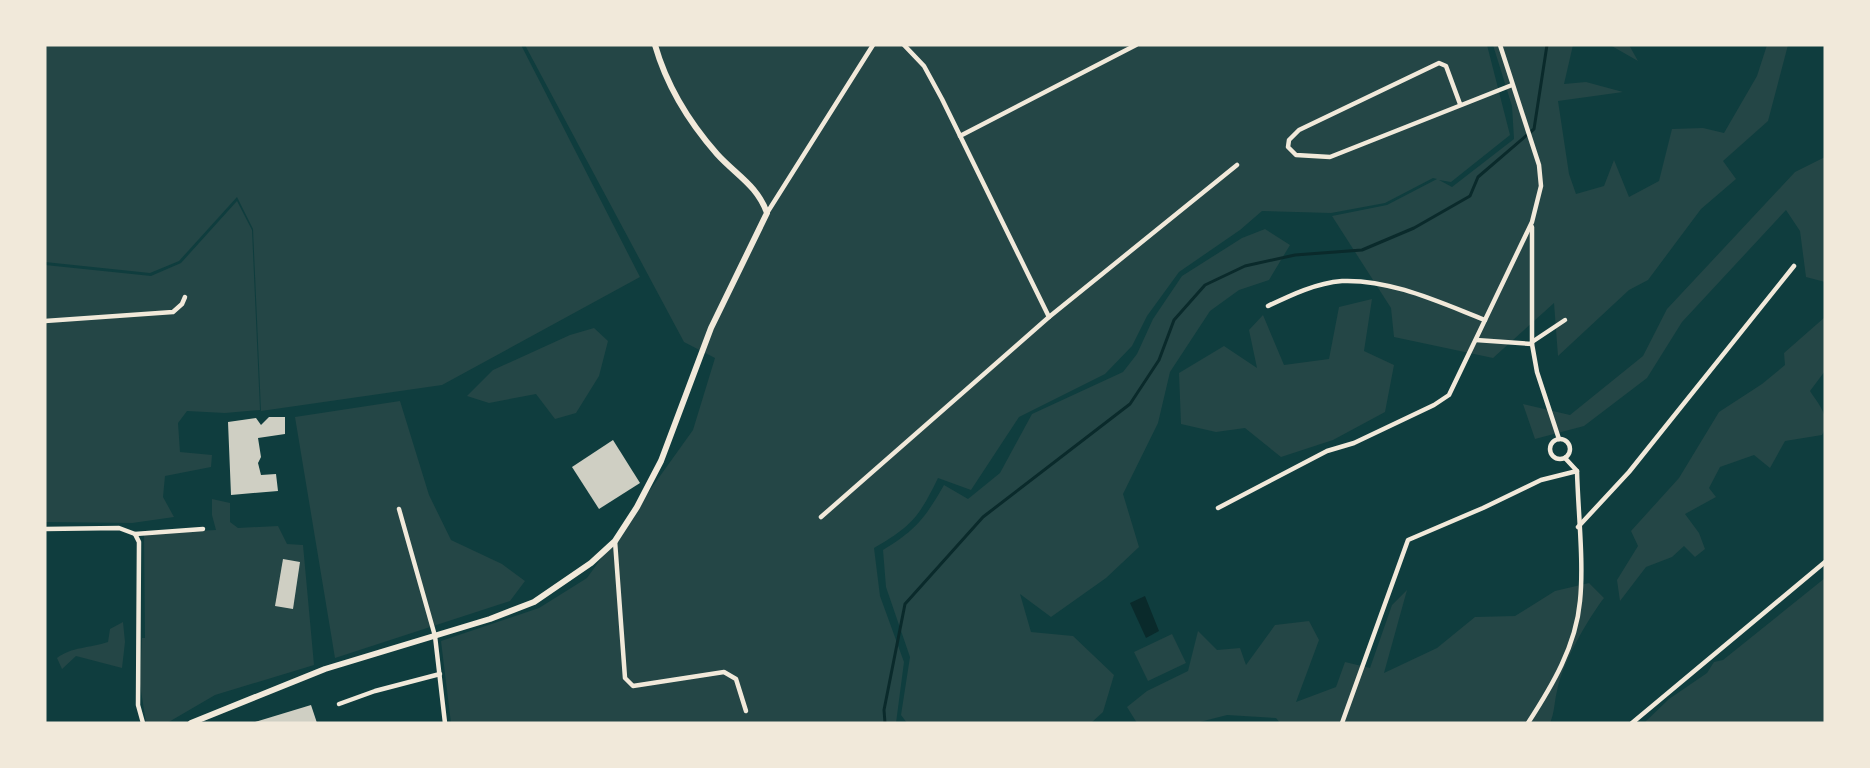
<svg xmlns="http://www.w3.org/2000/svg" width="1870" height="768" font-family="'Source Sans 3',sans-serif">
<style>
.green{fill:#244646}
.water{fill:#0a2a2b}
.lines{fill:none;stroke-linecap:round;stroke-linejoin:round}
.stream{stroke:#0a2a2b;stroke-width:3}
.building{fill:#cfcfc3}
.minor{stroke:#f1e9da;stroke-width:4.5}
.tertiary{stroke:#f1e9da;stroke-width:6}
</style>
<rect width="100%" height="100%" fill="#0f3d3e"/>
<g class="green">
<path d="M45,45H521L640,277L442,385L261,411L253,229L237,197L179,261L150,273L45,262Z"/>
<path d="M525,45H1487L1510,135L1451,182L1439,180L1452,187L1514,139L1512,106L1493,45H1573L1564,84L1586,82L1623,92L1558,101L1569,174L1576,194L1604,186L1614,160L1629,197L1659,181L1672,129L1703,128L1724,133L1757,76L1767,45H1788L1768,121L1723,161L1736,179L1701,209L1648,280L1629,290L1558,356L1554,303L1493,358L1394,337L1391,308L1332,216L1387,205L1437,179L1433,178L1385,203L1331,213L1262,211L1240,230L1179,272L1147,316L1132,346L1105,374L1019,417L971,490L938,478C919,517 912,526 874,548L880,596L904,662L896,723H451L441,641L539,608L587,578L693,430L715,358L684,342Z"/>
<path d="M1610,45H1629L1638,61Z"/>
<path d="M1825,157V282L1806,277L1800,231L1786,210L1682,322L1647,378L1584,426L1535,439L1523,404L1570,415L1643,356L1667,309L1795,172Z"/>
<path d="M237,201L252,230L260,410L225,413L187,411L178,423L180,452L212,455L211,467L165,476L163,497L174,517L132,523L45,522V265L151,276L181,263Z"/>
<path d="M1265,229L1290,245L1269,280L1239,290L1210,311L1170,372L1158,423L1123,494L1139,547L1106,578L1051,617L1020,594L1031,632L1073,636L1114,675L1103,712L1091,723H907L901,715L910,657L886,587L883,550C916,530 925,518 944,485L968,499L1000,473L1032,414L1123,372L1137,354L1153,319L1182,276L1242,238Z"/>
<path d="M1372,299L1364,351L1394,365L1385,412L1333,440L1281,457L1245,428L1216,432L1181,424L1179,373L1224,346L1257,368L1249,330L1263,315L1284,365L1329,359L1339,307Z"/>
<path d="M1825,317V371L1810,391C1819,405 1832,418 1822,435L1785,441L1770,468L1754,455L1720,467L1709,488L1716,497L1685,514L1699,533L1705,549L1695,557L1684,546L1672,557L1646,567L1620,601L1617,580L1638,546L1631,531L1679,478L1719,412L1762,384L1785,365L1784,353Z"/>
<path d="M594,328L608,341L599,376L576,413L555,419L536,394L489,403L467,396L493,370L570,335Z"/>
<path d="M400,401L429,495L451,540L502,564L525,581L510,601L335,658L295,417Z"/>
<path d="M212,499L230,503V522L238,528L278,526L287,544L303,545L314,665L215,695L167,723H146L140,684L142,638H145L144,534L216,530L212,515Z"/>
<path d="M1825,578V723H1644L1669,699L1707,673L1714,662L1723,660Z"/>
<path d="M1589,583L1604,598C1587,620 1562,664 1557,691C1554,703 1555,711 1550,723H1280L1276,718L1227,715L1196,723H1137L1127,707L1147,691L1188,671L1198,631L1217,650L1240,648L1246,665L1275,625L1309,621L1319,640L1296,702L1336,687L1345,662L1370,668L1392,605L1407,590L1384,673L1437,648L1475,617L1515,616L1555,591Z"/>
<path d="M123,622L125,642L122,668L76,656L62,669L57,658C71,647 90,648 108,642L110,629Z"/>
<path d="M1172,634L1186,663L1148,681L1134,652Z"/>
</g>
<path class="water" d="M1145,596L1159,631L1146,638L1130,603Z"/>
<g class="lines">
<path class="stream" d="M885,723L884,710L905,604L983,517L1130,404L1159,360L1174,320L1205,285L1245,266L1295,255L1362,250L1414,228L1470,196L1478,177L1534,129L1547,45"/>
</g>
<g class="building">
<path d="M269,417H285V434L258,438L261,457L258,463L261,475L276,474L278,491L231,495L228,422L256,418L261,425Z"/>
<path d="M613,440L640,483L599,509L572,467Z"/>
<path d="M283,559L300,562L293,609L275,606Z"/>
<path d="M311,705L317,723H255V722Z"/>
</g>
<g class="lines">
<g class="minor">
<path d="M904,45L924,66L942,99L1049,317"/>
<path d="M1460,104L1446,66L1439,63L1299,130L1289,140L1288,147L1296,155L1330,157L1512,85"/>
<path d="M960,136L1136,45"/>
<path d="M767,213L873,45"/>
<path d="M1532,227V344L1537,372L1559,439"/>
<path d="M1268,306C1291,295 1316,283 1342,281C1391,279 1441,303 1485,320"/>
<path d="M45,321L173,312L182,304L185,297"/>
<path d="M1476,340L1532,344"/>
<path d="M1532,342L1565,320"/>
<circle cx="1560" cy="449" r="10"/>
<path d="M1218,508L1327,451L1354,443L1434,405L1449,395L1532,222L1541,186L1539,165L1500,45"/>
<path d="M399,509L435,636L445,723"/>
<path d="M821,517L1049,317L1237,165"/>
<path d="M1578,527L1629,472L1794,266"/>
<path d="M45,529L119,528L135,534L139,542L138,705L143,723"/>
<path d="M135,534L203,529"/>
<path d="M615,541L625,678L633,686L724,672L736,679L746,711"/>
<path d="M339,704L375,691L440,674"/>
<path d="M1342,723L1408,540L1483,508L1541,480L1577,471"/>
<path d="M1528,723C1552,686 1576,646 1580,601C1584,562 1578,511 1577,471L1565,458"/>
<path d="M1632,723L1825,562"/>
</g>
<path class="tertiary" d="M191,723L325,669L490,619L534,602L591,563L615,541L637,507L661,461L711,328L767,213C757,185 736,175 717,154C688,121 667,87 655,45"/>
</g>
<rect width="1870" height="768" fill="none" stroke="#f1e9da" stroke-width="93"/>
</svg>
